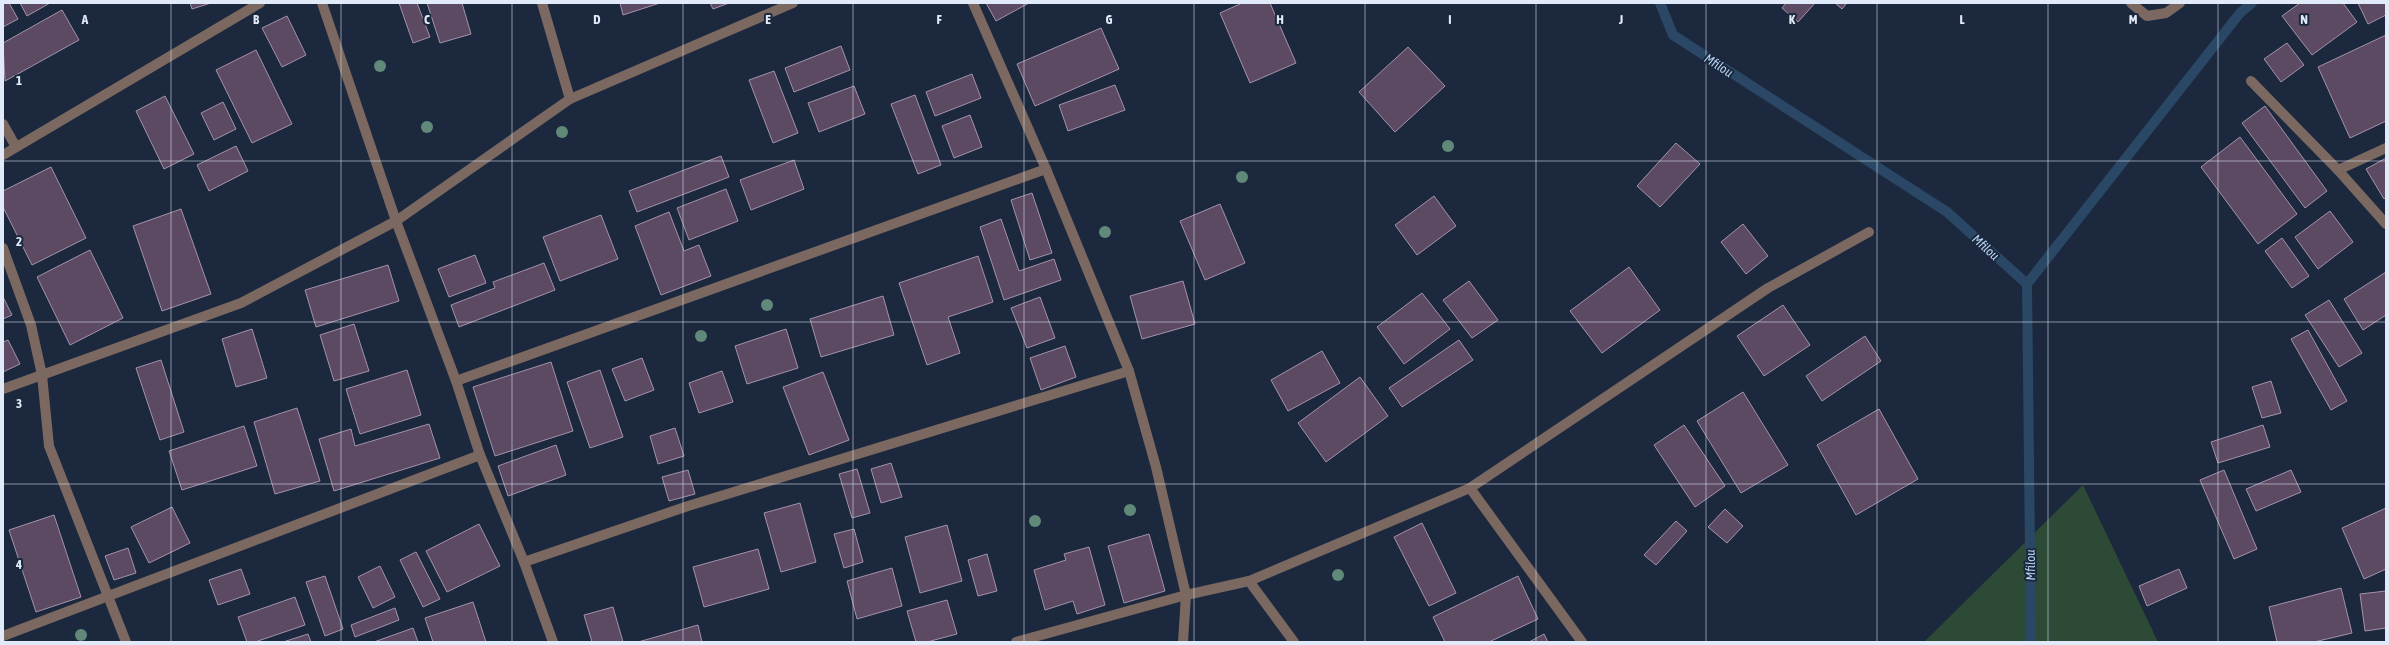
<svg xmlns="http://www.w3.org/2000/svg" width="2389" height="645" font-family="'Asap Condensed',sans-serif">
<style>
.green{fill:#2d4a36}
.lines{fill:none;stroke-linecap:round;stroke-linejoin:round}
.stream{stroke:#2a4865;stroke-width:10}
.building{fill:#5b4a62;stroke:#a492ac}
.street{stroke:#7b6860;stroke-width:10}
.tree{fill:#60897a}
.grid{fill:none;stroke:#e1eaf8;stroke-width:1;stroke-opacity:0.55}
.labels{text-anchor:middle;stroke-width:4;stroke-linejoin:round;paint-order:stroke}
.water-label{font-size:13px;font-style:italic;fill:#b7d6f5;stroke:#1c283d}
.grid-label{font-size:13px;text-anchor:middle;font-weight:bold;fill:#e1eaf8;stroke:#1c283d;stroke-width:4;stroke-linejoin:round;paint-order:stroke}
</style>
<rect width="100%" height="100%" fill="#1c283d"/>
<path class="green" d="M2083,485L2158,642H1924Z"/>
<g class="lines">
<g class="stream">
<path d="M1660,3L1673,35L1947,212L2027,284L2031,642"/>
<path d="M2027,284L2240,13L2252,3"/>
</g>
</g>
<g class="building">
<path d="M3,3H9L18,19L3,27Z"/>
<path d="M20,3H50L27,16Z"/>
<path d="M190,3H211L192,9Z"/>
<path d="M399,3H417L430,37L413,43Z"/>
<path d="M427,3H462L471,34L440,43Z"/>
<path d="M620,3H660L623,15Z"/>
<path d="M710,3H729L713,9Z"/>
<path d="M986,3H1029L996,21Z"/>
<path d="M1242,3H1270L1296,63L1250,83L1220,13Z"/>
<path d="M1786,3H1815L1798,22L1782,8Z"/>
<path d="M1835,3H1847L1842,9Z"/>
<path d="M2300,3H2343L2357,22L2312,55L2282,16Z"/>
<path d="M2358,3H2386V15L2368,24Z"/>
<path d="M62,10L79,40L5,81L3,43Z"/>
<path d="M287,16L306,55L282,67L262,28Z"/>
<path d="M1101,28L1119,69L1035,106L1017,64Z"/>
<path d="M2386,35V121L2350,138L2318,67Z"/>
<path d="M2287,43L2304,65L2281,82L2264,59Z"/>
<path d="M841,46L850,70L794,92L785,68Z"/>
<path d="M1408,47L1445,86L1395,132L1359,92Z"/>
<path d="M256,50L292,124L252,143L216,70Z"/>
<path d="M774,71L798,133L773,143L749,80Z"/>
<path d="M972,74L981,98L935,116L926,92Z"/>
<path d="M1115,85L1125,110L1068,131L1059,105Z"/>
<path d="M854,86L865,114L819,132L808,103Z"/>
<path d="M915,95L941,165L918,174L891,104Z"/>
<path d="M165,96L194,154L164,169L136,111Z"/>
<path d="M223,102L236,129L214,140L201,113Z"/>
<path d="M2265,106L2327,191L2305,208L2242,123Z"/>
<path d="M970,115L982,147L954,158L942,126Z"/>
<path d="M2240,137L2297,214L2258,244L2201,167Z"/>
<path d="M1676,143L1700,164L1660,207L1637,186Z"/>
<path d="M236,146L248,171L209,191L197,165Z"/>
<path d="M721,156L729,177L637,212L629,191Z"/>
<path d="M2386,158V197L2384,199L2366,169Z"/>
<path d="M794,160L804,189L751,210L740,180Z"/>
<path d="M51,167L86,238L32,265L3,207V191Z"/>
<path d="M726,189L738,221L689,240L677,208Z"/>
<path d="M1032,193L1052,253L1030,260L1011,200Z"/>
<path d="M1434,196L1456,226L1417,255L1395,225Z"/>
<path d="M1220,204L1245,263L1205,280L1180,221Z"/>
<path d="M181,209L211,294L162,311L133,226Z"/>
<path d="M2330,211L2353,242L2318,269L2295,237Z"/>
<path d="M669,212L684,251L699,245L711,276L661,295L635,226Z"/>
<path d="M601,215L618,259L560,281L543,237Z"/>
<path d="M1001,219L1019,271L1054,259L1061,280L1004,300L980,227Z"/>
<path d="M1743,224L1768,256L1746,274L1721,242Z"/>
<path d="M2282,238L2309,276L2292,288L2265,251Z"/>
<path d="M90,250L123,318L70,345L37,277Z"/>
<path d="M475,255L486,283L449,297L438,269Z"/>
<path d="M978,256L993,302L948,317L960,353L927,365L899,283Z"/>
<path d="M544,263L555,290L459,327L451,305L495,288L493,282Z"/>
<path d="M388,265L399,301L316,327L305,290Z"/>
<path d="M1629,267L1660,310L1602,353L1570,311Z"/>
<path d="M2386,272V315L2363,330L2344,299Z"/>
<path d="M1183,281L1195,324L1142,339L1130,296Z"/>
<path d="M1469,281L1498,320L1472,338L1443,300Z"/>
<path d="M1422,293L1450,329L1404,364L1377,327Z"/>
<path d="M883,296L894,335L821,357L810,319Z"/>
<path d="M3,297L12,315L3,319Z"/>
<path d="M1040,297L1055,338L1027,348L1011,308Z"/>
<path d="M2329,300L2362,353L2339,367L2305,315Z"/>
<path d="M1783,305L1810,345L1764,376L1737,336Z"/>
<path d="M354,324L369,371L334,381L320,335Z"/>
<path d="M252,329L267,378L236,387L222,339Z"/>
<path d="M786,329L798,368L747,384L735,346Z"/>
<path d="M2308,330L2347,401L2331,410L2291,339Z"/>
<path d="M1865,336L1881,361L1822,401L1806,376Z"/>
<path d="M8,340L20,364L3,372V342Z"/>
<path d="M1459,340L1473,360L1402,407L1389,388Z"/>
<path d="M1065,346L1076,377L1041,390L1030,358Z"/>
<path d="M1322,351L1340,383L1288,411L1271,380Z"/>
<path d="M642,358L654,390L625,401L612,369Z"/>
<path d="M161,360L184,432L160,440L136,368Z"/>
<path d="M551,362L573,431L495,456L473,387Z"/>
<path d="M407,370L421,415L360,434L346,389Z"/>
<path d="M600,370L623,437L590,448L567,382Z"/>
<path d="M722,371L733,402L699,413L689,383Z"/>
<path d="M823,372L849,440L809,455L783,387Z"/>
<path d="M1360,377L1388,416L1326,462L1298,423Z"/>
<path d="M2271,381L2281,413L2262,418L2252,387Z"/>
<path d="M1743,392L1788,465L1741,493L1697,421Z"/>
<path d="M297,408L320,481L275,494L254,422Z"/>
<path d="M1879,409L1918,479L1856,515L1817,445Z"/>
<path d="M429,424L440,458L334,491L319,439L351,429L355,446Z"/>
<path d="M1684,425L1725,486L1695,507L1654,445Z"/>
<path d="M2263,425L2270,447L2218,463L2211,442Z"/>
<path d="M244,426L257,466L182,490L169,451Z"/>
<path d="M675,428L684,456L658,464L650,436Z"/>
<path d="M556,445L566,475L508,496L498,466Z"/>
<path d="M891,463L902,497L881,503L871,469Z"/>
<path d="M857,469L870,513L852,518L839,474Z"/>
<path d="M688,470L695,494L669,501L662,477Z"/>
<path d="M2224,470L2257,549L2234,559L2200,480Z"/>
<path d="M2291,470L2301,492L2256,511L2246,489Z"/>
<path d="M800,503L816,562L781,572L764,513Z"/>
<path d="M172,507L190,543L149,563L131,527Z"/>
<path d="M2386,508V569L2364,579L2342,528Z"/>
<path d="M1725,509L1743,526L1727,543L1708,527Z"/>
<path d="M54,515L81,597L36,612L9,530Z"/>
<path d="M1676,521L1687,531L1656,565L1644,555Z"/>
<path d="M1422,523L1456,593L1429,606L1394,537Z"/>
<path d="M479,524L500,566L447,592L426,551Z"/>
<path d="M947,525L962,581L920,593L905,537Z"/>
<path d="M854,529L863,562L844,568L834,534Z"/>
<path d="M1149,534L1165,591L1124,603L1108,546Z"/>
<path d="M1089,547L1105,605L1077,614L1073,601L1045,610L1034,570L1066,560L1064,554Z"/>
<path d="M128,548L136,573L114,580L105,556Z"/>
<path d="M758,549L769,589L704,607L693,567Z"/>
<path d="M416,552L440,599L423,607L400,560Z"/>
<path d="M987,554L997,591L978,596L968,560Z"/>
<path d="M380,566L395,597L373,608L358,577Z"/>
<path d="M892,568L902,606L857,619L847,581Z"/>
<path d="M241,569L250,594L218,605L209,580Z"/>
<path d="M2179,569L2187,588L2147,606L2139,586Z"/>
<path d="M325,576L343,629L325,636L306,582Z"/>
<path d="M1518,576L1538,619L1489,642H1445L1433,617Z"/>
<path d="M2341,588L2352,633L2314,642H2277L2269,607Z"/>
<path d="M2386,591V628L2365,631L2360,594Z"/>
<path d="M295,597L305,625L255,642H247L238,617Z"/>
<path d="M947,600L957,634L927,642H916L907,611Z"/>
<path d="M473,602L486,642H433L425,618Z"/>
<path d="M613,607L623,642H592L584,615Z"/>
<path d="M395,608L399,620L355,637L351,625Z"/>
<path d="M698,625L702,642H638Z"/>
<path d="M413,628L418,642H374Z"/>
<path d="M308,634L311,642H283Z"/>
<path d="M1544,634L1548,642H1529Z"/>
</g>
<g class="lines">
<g class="street">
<path d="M322,3L396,221L456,381L480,455L524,562L553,642"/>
<path d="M542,3L570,99"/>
<path d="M973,3L1046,169L1129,371L1156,467L1186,595L1183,642"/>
<path d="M2131,3L2147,16L2166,13L2180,3"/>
<path d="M2251,81L2338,170L2386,224"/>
<path d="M3,124L16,147"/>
<path d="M3,155L260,3"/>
<path d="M2338,170L2386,148"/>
<path d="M3,248L31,325L42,375L49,446L126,642"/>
<path d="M456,381L1046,169"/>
<path d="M3,389L241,303L396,221L570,99L793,3"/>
<path d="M1470,488L1582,642"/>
<path d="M524,562L688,506L1129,371"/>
<path d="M1249,581L1294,642"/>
<path d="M3,636L480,455"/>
<path d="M1016,642L1186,595L1249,581L1470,488L1768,288L1869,232"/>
</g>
</g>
<g class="tree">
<circle cx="380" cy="66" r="6"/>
<circle cx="427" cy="127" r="6"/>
<circle cx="562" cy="132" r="6"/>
<circle cx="1448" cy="146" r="6"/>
<circle cx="1242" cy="177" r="6"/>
<circle cx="1105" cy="232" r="6"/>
<circle cx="767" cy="305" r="6"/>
<circle cx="701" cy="336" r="6"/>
<circle cx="1130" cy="510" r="6"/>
<circle cx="1035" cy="521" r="6"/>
<circle cx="1338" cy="575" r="6"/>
<circle cx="81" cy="635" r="6"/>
</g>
<path class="grid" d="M171,3V642M341,3V642M512,3V642M683,3V642M853,3V642M1024,3V642M1194,3V642M1365,3V642M1536,3V642M1706,3V642M1877,3V642M2048,3V642M2218,3V642M3,161H2386M3,322H2386M3,484H2386"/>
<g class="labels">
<g class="water-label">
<text transform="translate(1719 65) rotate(33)" y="5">Mfilou</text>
<text transform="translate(1986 247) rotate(42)" y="5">Mfilou</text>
<text transform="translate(2030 565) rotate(-91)" y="5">Mfilou</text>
</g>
</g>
<g class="grid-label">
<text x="85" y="24">A</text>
<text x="256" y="24">B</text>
<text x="427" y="24">C</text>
<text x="597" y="24">D</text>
<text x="768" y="24">E</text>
<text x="939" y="24">F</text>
<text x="1109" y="24">G</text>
<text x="1280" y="24">H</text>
<text x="1450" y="24">I</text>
<text x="1621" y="24">J</text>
<text x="1792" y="24">K</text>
<text x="1962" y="24">L</text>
<text x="2133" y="24">M</text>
<text x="2304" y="24">N</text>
<text x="19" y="85">1</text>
<text x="19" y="246">2</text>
<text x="19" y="408">3</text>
<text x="19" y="569">4</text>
</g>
<rect width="2389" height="645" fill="none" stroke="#e1eaf8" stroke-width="8"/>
</svg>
